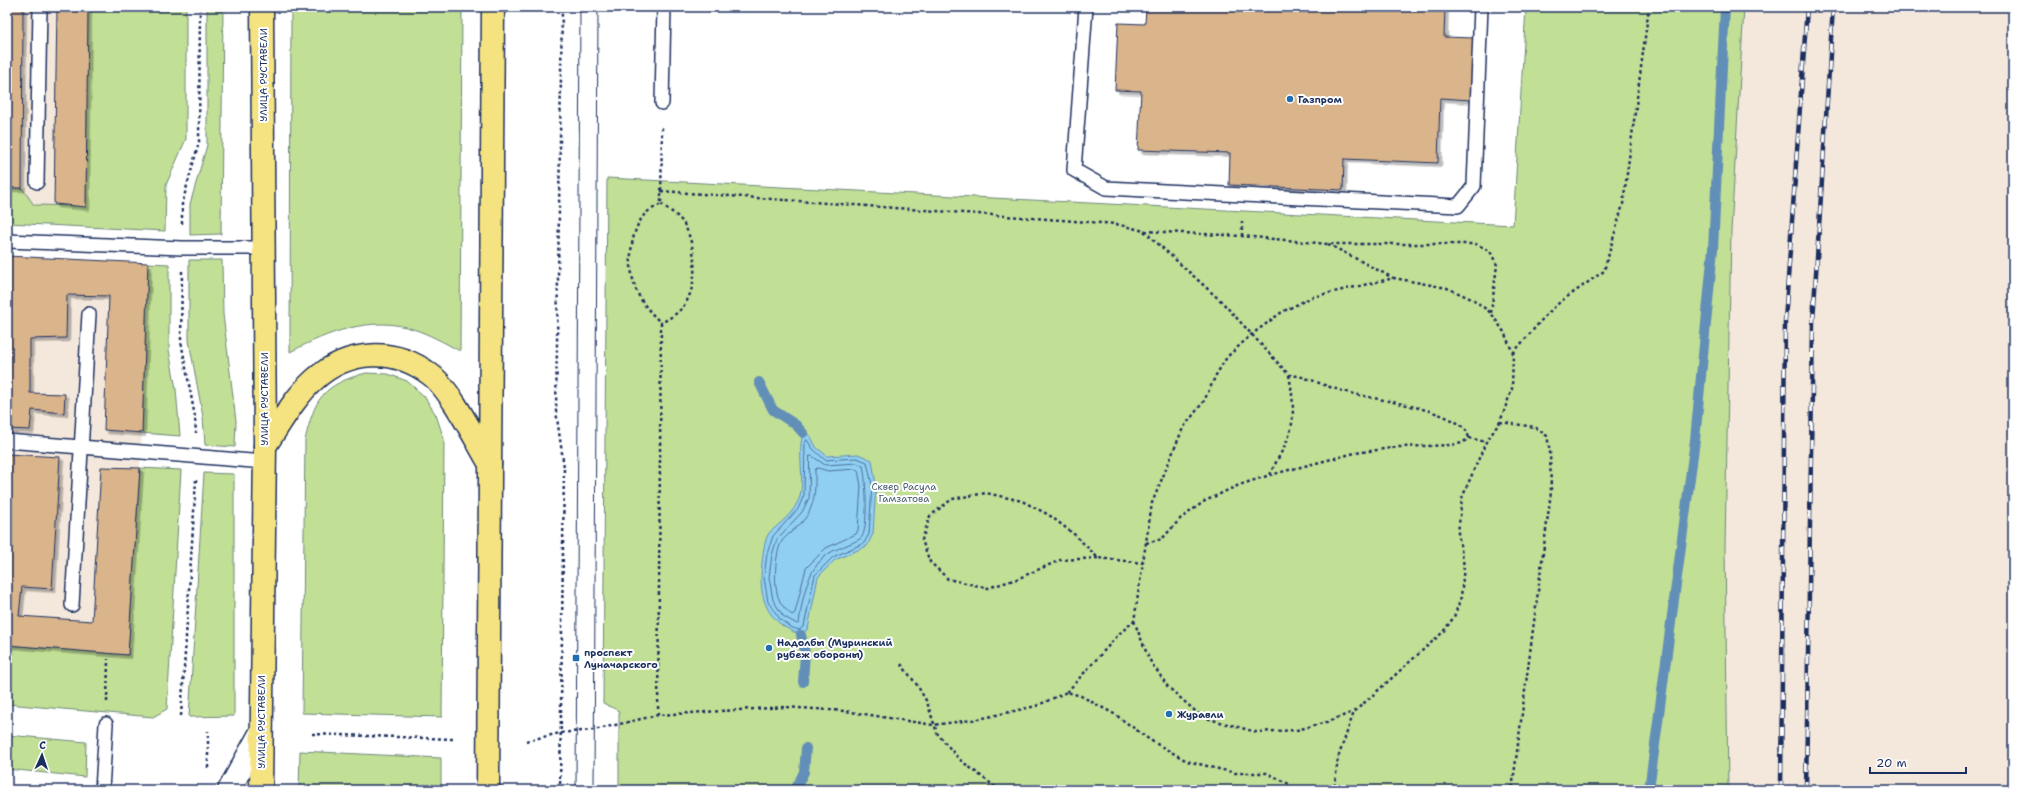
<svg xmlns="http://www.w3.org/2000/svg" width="2020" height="797" font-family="'Shantell Sans',sans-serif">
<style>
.built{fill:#f4e8dc}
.green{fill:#c2df96;stroke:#6e877a}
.water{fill:#91cff2;stroke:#628fb7}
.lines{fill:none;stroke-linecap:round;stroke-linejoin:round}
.shore{stroke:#4a6f99;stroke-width:1}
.stream{stroke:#628fb7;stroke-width:10}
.building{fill:#dab48b;stroke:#1b2f5e;filter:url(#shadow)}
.lane-casing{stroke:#1b2f5e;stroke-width:16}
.secondary-casing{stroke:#1b2f5e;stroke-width:25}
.primary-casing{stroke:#1b2f5e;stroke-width:25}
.path{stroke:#1b2f5e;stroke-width:2.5;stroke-dasharray:3 3;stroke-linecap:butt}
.lane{stroke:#fff;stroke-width:13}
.secondary{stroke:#fff;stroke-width:22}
.primary{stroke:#f5e382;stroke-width:22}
.tram{stroke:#1b2f5e;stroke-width:1}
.rail-casing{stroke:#1b2f5e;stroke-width:4.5}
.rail{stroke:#fff;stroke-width:3;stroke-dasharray:9;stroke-linecap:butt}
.poi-dot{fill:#1f6fb2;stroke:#fff;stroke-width:1.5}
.labels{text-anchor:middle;stroke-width:4;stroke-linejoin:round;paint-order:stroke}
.street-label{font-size:10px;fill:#1b2f5e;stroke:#fff}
.poi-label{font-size:10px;font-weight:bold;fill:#1b2f5e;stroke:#fff;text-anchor:start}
.park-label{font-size:10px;fill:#455b6c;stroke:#fff}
</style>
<defs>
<filter id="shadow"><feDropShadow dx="3.5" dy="3.5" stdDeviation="0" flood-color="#0004"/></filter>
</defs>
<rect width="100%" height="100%" fill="#fff"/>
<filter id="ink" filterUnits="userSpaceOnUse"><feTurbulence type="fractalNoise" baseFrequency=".025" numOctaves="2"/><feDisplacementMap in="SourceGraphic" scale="8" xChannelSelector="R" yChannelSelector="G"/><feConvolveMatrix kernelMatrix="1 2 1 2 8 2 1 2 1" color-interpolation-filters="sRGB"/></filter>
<g filter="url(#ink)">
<g class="built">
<path d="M7,7H88L86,207L33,205L22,188H7Z"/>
<path d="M1744,7H2013V790H1728L1725,546L1731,231Z"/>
<path d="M7,256L148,263L142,433L128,655L7,645Z"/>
</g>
<g class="green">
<path d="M88,7H186V139L166,185L165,231L7,223V188H22L34,205L86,206Z"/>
<path d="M207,7H223L221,234L190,235V204L207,145Z"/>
<path d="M291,7H462L460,351C445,343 429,334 413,329C370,315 327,333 290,352Z"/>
<path d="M1526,7H1744L1731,231L1725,546L1728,790H619V711L603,703L607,178L1513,225Z"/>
<path d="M189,260H222L223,314L236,421L235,447L205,445L203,417L189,341Z"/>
<path d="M148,263L169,264V350L176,389L180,436L142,433Z"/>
<path d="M366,373L388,374L407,381L424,396L436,415L444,439L442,717L302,713L305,440C315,398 322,385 366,373Z"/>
<path d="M140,468L181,470L167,709L153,717L7,704V645L128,655Z"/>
<path d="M204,473L234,474V716L189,717Z"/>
<path d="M7,735L86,742L85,777L7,769Z"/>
<path d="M300,751L441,758V790H299Z"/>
</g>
<path class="water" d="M803,433L810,435L816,447L827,456L858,454L872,460L876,485L873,534L867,546L835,560L818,577L808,629L801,635C766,622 758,598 762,563C763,554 764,541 769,533C771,530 776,528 778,525C788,517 796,508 800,496C805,479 797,453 803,433Z"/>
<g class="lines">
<g class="shore">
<path d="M807,440L813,449L825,460L857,458L867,462L872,485L869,534L864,543L833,557L815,575L804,626L799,630L790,627L780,619L768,602L764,577L767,554L773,536L798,509L804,495L805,443Z"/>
<path d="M810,456H812L825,465L857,463L863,466C866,477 869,531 861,538C858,541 839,548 833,551C807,565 803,596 799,623L797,624L783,616L773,600L769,577L772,555L777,539L802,512L809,498Z"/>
<path d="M818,468L828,471L855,469L858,470L861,486L858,530L856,534L826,548L806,568L795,613L792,615C787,611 781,605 779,599C773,587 775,552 782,541C790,531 803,525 809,512C816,498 815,486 815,470Z"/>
</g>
<g class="stream">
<path d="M759,382L773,410L796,425L803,433"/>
<path d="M801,635L805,653L803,682"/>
<path d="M795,790L804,772L806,748"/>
<path d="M1649,790L1695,440L1713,249L1725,7"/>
</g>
</g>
<g class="building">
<path d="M7,7H23L22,188H7Z"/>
<path d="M57,7H88L86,207L54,204Z"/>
<path d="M1146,7H1445L1444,37L1474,38L1471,100L1440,98L1438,163L1344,159L1343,190L1229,185L1230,153L1138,150L1141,91L1115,90L1118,23L1145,24Z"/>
<path d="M7,256L148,263L142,433L104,430L109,296L67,295L66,338L30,339V393L65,394L64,413L32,410L30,430L7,429Z"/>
<path d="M7,454L60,457L52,589L22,587L19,616L92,621L101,467L140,468L128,655L7,645Z"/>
</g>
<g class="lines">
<defs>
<g id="lane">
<path d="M1086,7L1074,170L1106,188L1458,206L1474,186L1481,7"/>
<path d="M662,103L664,7"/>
<path d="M37,182L40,7"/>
<path d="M7,241L182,248H264"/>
<path d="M7,441L264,462"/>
<path d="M72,605L89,314"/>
<path d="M102,790L106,724"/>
</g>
<path id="secondary" d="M229,790L261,732"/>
<g id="primary">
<path d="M265,446C280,424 294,398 314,380C348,349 395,347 431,375C451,390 476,441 490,464"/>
<path d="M261,790L265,446L262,7"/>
<path d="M488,790L493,7"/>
</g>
</defs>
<use href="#lane" class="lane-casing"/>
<use href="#secondary" class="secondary-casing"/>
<use href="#primary" class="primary-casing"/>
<g class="path">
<path d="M661,191L1116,224L1144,231L1242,236L1328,244H1476L1490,251L1497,265L1491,313"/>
<path d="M661,204C668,209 679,216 684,224C696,246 699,282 685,304C679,313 670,318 661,323"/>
<path d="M182,224V204L199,142L200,7"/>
<path d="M1144,231L1222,302L1289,375C1306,376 1317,383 1333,388C1369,400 1428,404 1459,424C1465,428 1467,431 1469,438"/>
<path d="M1242,236V219"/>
<path d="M1328,244L1393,278"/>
<path d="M182,271L181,341L195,417L196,433"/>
<path d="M1513,353L1546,315L1560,302L1604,271L1623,204L1649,7"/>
<path d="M1500,422L1535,427L1547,436L1550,451L1551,492L1512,790"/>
<path d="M1270,475C1275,463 1282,452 1287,441C1296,421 1293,396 1289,375"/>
<path d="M1146,543L1162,539L1181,518L1205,501L1239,485L1270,475L1355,453L1399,447L1452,445L1462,443L1469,438L1486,442"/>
<path d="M1098,558L1060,560L1017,579L988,588L948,579L930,562L922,540L930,516L952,499L986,493L1022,501L1049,515L1075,535L1098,558L1143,563"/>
<path d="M1134,621L1149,659L1168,687L1202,717L1256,732L1297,730L1327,722L1353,712"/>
<path d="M901,664L917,685L927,702L937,733L959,759L999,790"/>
<path d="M1067,692L1120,633L1134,621L1152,503L1183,428L1204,401L1216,375L1227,357L1251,335L1282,312L1312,297L1394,278L1447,288L1474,300L1491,313L1504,332L1513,353L1512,389L1500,422L1486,442L1462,498L1458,533L1464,566L1461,597L1454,617L1443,632L1354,712L1338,758L1334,790"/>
<path d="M107,702L108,659"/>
<path d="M658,715L661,323C652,314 644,306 638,294C627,272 628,233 645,214C649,210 656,207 661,204L662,125"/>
<path d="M181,716L196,480"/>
<path d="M312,734L453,739"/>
<path d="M526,741L560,733L594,730L658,715L785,707L845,711L933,725L979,719L1036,706L1067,692L1081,696L1116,715L1150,740L1187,761L1235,773H1267L1289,784L1296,790"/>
<path d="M208,768V731"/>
<path d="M560,790L564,467L556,411L562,7"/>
</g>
<use href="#lane" class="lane"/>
<use href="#secondary" class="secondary"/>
<use href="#primary" class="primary"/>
<g class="tram">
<path d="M576,790L580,7"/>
<path d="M594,790L598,7"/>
</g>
<defs>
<g id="rail">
<path d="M1781,790L1785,321L1807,7"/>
<path d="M1806,790L1813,321L1833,7"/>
</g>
</defs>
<use href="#rail" class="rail-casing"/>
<use href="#rail" class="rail"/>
</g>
</g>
<g class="poi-dot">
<circle cx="1290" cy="99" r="4"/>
<circle cx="769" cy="648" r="4"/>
<rect x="572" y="654" width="8" height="8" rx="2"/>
<circle cx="1169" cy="714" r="4"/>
</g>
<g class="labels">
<g class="street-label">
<text transform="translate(263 75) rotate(-90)" y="4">УЛИЦА РУСТАВЕЛИ</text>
<text transform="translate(264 399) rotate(-90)" y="4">УЛИЦА РУСТАВЕЛИ</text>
<text transform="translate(261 722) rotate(-90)" y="4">УЛИЦА РУСТАВЕЛИ</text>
</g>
<g class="poi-label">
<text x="1298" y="103">Газпром</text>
<text x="777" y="646">Надолбы (Муринский<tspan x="777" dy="12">рубеж обороны)</tspan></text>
<text x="584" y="656">проспект<tspan x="584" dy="12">Луначарского</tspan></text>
<text x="1177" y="718">Журавли</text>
</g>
<g class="park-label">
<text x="904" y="490">Сквер Расула<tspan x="904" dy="12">Гамзатова</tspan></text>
</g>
</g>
<rect width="2020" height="797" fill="none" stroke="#fff" stroke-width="24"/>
<rect x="12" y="12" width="1996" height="773" fill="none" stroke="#1b2f5e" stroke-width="1.5" filter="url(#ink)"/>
<g transform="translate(42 755) rotate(3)" stroke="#ffffff" stroke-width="3" paint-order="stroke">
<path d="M0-3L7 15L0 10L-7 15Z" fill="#1b2f5e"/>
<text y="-6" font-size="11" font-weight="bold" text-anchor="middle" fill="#1b2f5e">С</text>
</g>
<path d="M1870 767v6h96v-6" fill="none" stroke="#1b2f5e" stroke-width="2"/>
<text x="1876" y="767" font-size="12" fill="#1b2f5e" stroke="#ffffff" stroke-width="3" paint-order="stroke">20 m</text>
</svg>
